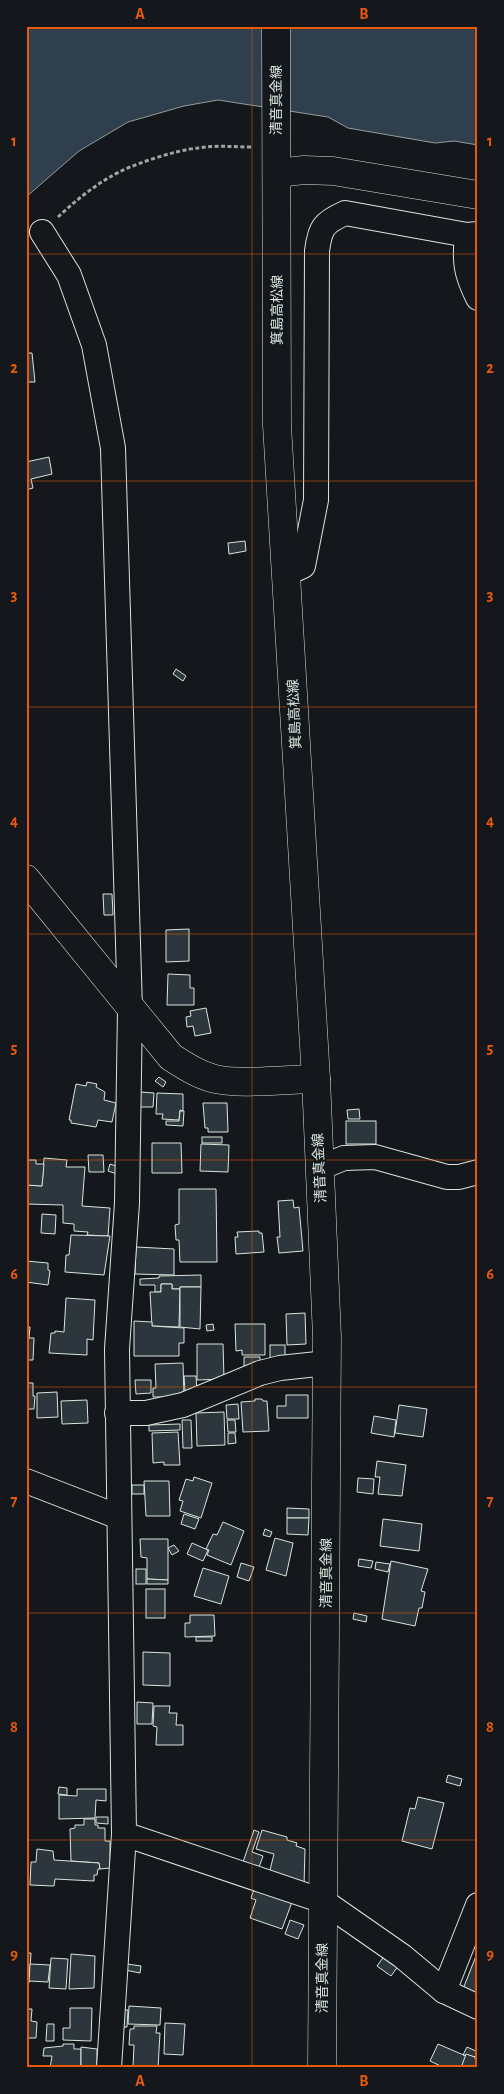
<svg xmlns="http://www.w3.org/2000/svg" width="504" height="2094" font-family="'Alegreya Sans','Noto Sans JP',sans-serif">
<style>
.water{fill:#2f3f4d;stroke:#939e99}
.building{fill:#2c363c;stroke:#d8e6dc}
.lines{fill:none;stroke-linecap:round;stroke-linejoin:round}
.minor-casing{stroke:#d8e6dc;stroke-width:26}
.major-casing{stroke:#d8e6dc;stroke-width:29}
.path{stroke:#9da8a2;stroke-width:3;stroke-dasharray:4 2.5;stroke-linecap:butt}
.minor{stroke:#14181c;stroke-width:24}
.major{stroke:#14181c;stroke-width:28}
.grid{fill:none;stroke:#e8590c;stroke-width:1;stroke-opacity:0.55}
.labels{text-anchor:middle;stroke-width:4;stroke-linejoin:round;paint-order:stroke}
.street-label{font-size:14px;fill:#d8e6dc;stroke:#14181c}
.neatline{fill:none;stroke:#e8590c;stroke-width:2}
.grid-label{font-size:16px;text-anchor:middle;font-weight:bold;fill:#e8590c}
</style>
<rect width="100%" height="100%" fill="#14181c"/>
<path class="water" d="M26,26H478V145L454,141L435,143L348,128L328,117L218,100L184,106L128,122L79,151L26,197Z"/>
<g class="building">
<path d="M26,353H32L35,382H26Z"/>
<path d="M49,457L52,474L31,479L33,488L26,490V462Z"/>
<path d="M245,541L246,551L229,554L228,543Z"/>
<path d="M176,669L186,676L183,681L173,674Z"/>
<path d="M103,894H112L113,915H104Z"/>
<path d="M189,929V961L166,962V930Z"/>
<path d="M168,974L190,975V988H194V1005H167Z"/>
<path d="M206,1008L211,1033L195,1036L193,1026L187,1027L186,1017L191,1016L190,1011Z"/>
<path d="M159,1077L166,1082L163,1087L155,1081Z"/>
<path d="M87,1082L97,1084L96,1087L105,1092L104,1100L116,1103L112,1122L98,1120L96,1127L71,1123V1120H69L76,1084L86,1086Z"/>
<path d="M140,1092L154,1093L153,1107H139Z"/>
<path d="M157,1093L183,1094V1111L180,1110L179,1120L162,1119L163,1114H156Z"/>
<path d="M203,1103H227L228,1132H208V1128H205Z"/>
<path d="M359,1109L360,1119H348L347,1110Z"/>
<path d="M180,1111H184L183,1126L166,1125V1121H179Z"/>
<rect x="346" y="1121" width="30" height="23"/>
<rect x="202" y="1137" width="20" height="6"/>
<path d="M152,1143H181L182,1173H152Z"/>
<path d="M201,1144L229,1145L228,1172L200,1171Z"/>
<path d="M88,1155H103L104,1172H89Z"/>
<path d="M44,1158L67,1160L66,1167H85L82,1206L110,1208L108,1236L87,1235L88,1232L74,1231V1224L63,1223V1205L26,1204V1185L42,1186Z"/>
<path d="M26,1160H36V1164H44L42,1186L26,1185Z"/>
<path d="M110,1164L119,1167L117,1174L108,1171Z"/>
<path d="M179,1189H216L217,1262H180L179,1240H176L175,1225L179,1224Z"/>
<path d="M293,1200L294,1208L299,1207L303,1251L279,1253L277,1237H280L278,1201Z"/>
<path d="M42,1214L56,1215L55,1234L41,1233Z"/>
<path d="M259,1231V1233H262L264,1252L236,1254L235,1237H238L237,1232Z"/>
<path d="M71,1235L110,1236L104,1275L65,1272L66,1255H69Z"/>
<path d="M136,1247L174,1249V1275L135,1274Z"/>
<path d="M26,1261L48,1263V1270L50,1271L48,1285L26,1282Z"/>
<path d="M201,1275V1287H180V1289H172V1284H161V1292H155V1285H140V1279L159,1278V1276Z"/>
<path d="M161,1284H172V1289H180L179,1327L152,1326L150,1292H161Z"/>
<path d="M180,1287H201L200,1329L180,1327Z"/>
<path d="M66,1298L95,1300L93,1340L87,1339V1355L49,1353L51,1333H55V1331L64,1332Z"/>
<path d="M305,1313L306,1344L287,1345L286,1314Z"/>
<path d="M134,1321L152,1322V1326L184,1328V1343H179V1356H134Z"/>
<path d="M213,1324L214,1330L207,1331L206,1325Z"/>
<path d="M235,1324H265V1355H242V1350L236,1351Z"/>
<path d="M26,1327H30L29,1338H34L33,1360H26Z"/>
<path d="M197,1344H223L224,1379L197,1380Z"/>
<rect x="270" y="1345" width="15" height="14"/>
<path d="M244,1357H260V1365L244,1367Z"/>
<path d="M183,1363L184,1397H153V1388H156L155,1364Z"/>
<path d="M184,1376H196L197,1391H185Z"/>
<path d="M135,1380H151V1393L136,1394Z"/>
<path d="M26,1383H33V1396H35L34,1409H26Z"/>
<path d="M57,1392L58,1417L37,1418V1393Z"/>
<path d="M286,1395H308V1418H277V1406H286Z"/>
<path d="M255,1399H262L263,1401H267L269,1431L243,1432L241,1402L255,1401Z"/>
<path d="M87,1400L88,1423L62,1424L61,1401Z"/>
<path d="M238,1404L239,1419H227L226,1405Z"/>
<path d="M399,1405L427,1409L423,1437L395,1433Z"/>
<path d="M224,1412L225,1445L197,1446L196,1413Z"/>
<path d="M374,1416L396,1420L394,1437L371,1433Z"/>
<path d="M182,1420H191L192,1448H183Z"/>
<path d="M227,1420H235L236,1432H228Z"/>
<path d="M180,1424V1430L149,1431V1425Z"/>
<path d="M178,1432L180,1465H164V1462L153,1463L152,1433Z"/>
<path d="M228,1433H235L236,1443L228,1444Z"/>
<path d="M377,1461L406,1465L402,1496L378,1494L380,1477H375Z"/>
<path d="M194,1477L212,1483L201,1518L180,1511L183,1501L179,1500L186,1479L193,1481Z"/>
<path d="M358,1478L374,1479L373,1494L357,1492Z"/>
<path d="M144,1481H169L170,1516H146Z"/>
<rect x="132" y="1485" width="12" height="9"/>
<path d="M287,1508L309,1509V1518H287Z"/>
<path d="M184,1514L199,1519L195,1529L181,1524Z"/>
<path d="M287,1518H309L308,1535L287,1534Z"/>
<path d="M383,1519L422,1524L419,1551L380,1546Z"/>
<path d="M223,1522L244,1531L231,1565L207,1555L209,1550L206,1549L213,1534L217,1535Z"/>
<path d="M265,1529L272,1532L270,1537L263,1535Z"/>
<path d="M275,1538L293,1543L286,1576L266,1570Z"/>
<path d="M140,1539H168V1580L147,1579V1558L141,1557Z"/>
<path d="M192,1543L208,1550L203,1561L187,1554Z"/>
<path d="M174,1545L179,1551L172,1555L168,1548Z"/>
<path d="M359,1559L373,1561L371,1568L358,1566Z"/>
<path d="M391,1561L428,1569L421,1591L425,1592L422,1608H419L415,1626L382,1619Z"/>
<path d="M376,1562L390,1564L388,1572L375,1569Z"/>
<path d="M241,1563L254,1567L249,1581L237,1577Z"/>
<path d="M203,1568L229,1576L221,1604L194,1596Z"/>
<rect x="136" y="1569" width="10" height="15"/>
<path d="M147,1579L168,1580V1584H147Z"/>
<rect x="146" y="1589" width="19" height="29"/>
<path d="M354,1613L367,1616L366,1622L353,1619Z"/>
<path d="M190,1615H214L215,1636L185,1637V1623H190Z"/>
<rect x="196" y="1637" width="16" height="4"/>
<path d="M143,1652L170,1653V1686L143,1685Z"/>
<path d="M137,1702L153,1703L152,1724H137Z"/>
<path d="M154,1706H170L169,1713H177L176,1725H183V1745H156L157,1727L153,1726Z"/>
<path d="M448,1775L462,1779L460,1786L446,1782Z"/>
<path d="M59,1787L67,1788V1795L58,1794Z"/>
<path d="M77,1789H106V1801L96,1800L95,1818L59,1819V1795L77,1796Z"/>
<path d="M418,1797L444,1803L432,1849L402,1841L410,1808L415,1809Z"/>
<path d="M96,1817H108V1824L96,1823Z"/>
<path d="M84,1819H95V1825H98V1828H105V1841H110V1868L100,1869L99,1863L71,1861L70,1829L75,1828V1825H84Z"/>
<path d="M254,1830L259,1832L252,1852L263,1856L258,1870L242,1865Z"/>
<path d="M262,1830L287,1837V1840L297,1843L296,1846L305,1849L304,1886L269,1874L274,1854L256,1849Z"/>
<path d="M37,1849L53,1851L54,1860L99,1863L100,1869H98L97,1875H94V1881L55,1879L54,1886L30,1885L31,1862H36Z"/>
<path d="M254,1889L292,1902L282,1929L250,1918L256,1900L251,1898Z"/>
<path d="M290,1920L304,1925L298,1939L285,1934Z"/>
<path d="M478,1951V2001L461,1994Z"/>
<path d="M26,1953H31L29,1983H26Z"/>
<path d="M71,1954L95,1956L94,1988L69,1989Z"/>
<path d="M385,1955L399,1965L391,1976L377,1966Z"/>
<path d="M51,1958L68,1959L66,1989L49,1988Z"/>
<path d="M30,1964L50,1965L48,1982L29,1981Z"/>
<path d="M127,1964L141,1966L140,1973L125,1970Z"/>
<path d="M26,2005L28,2006V2009H32L31,2021L37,2022L36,2038H26Z"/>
<path d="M129,2006L161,2008L160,2025L128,2024Z"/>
<path d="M70,2008H92L91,2041L63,2040V2028H70Z"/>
<path d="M120,2010H128L127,2027H120Z"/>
<path d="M165,2023L185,2024L183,2055L164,2054Z"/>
<path d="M47,2024H54V2041H46Z"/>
<path d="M134,2026H157L156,2033H160L158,2068H133L134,2045H129L130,2029H134Z"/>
<path d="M63,2044H74V2049H81V2068H50L52,2056H43L44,2048L63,2046Z"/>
<path d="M438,2044L466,2056L461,2068H445L430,2061Z"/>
<path d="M81,2047L97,2049V2068H81Z"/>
<path d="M467,2047L478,2052L475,2057L463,2055Z"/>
<path d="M466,2054L475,2057V2059L478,2060V2068H461Z"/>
</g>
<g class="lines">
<defs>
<g id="minor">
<path d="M42,232L69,275L94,345L113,448L130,1009L127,1203L117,1349L124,1834L109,2068"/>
<path d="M467,235C464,262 466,274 478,298"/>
<path d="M286,574L303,566L316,500L317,251C320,228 323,223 345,213L467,235L478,234"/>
<path d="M319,1168L344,1158L375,1157L447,1177H459L478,1172"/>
<path d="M117,1413H146L183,1405L260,1373L280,1368L327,1363"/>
<path d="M26,1481L119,1517"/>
<path d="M124,1834L323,1901L402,1956L444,1991L478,2007"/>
<path d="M444,1991L478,1905"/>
</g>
<g id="major">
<path d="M276,26L277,425L316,1079L327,1337L322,2068"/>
<path d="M277,173L304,170L333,171L478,195"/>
<path d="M26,879L171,1057C185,1066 199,1075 215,1079C241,1085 288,1079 316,1079"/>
</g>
</defs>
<use href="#minor" class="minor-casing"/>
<use href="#major" class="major-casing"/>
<path class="path" d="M58,217C74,202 91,188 110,177C129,165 176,150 198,148C217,145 234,147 253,147"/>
<use href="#minor" class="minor"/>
<use href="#major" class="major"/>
</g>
<path class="grid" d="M252,26V2068M26,254H478M26,481H478M26,707H478M26,934H478M26,1160H478M26,1387H478M26,1613H478M26,1840H478"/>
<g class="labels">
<g class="street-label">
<text transform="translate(276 100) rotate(-90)" y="5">清音真金線</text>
<text transform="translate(277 310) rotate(-90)" y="5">箕島高松線</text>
<text transform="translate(294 714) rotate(-93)" y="5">箕島高松線</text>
<text transform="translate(319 1168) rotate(-93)" y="5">清音真金線</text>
<text transform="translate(326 1573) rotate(-90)" y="5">清音真金線</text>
<text transform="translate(322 1978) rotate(-90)" y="5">清音真金線</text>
</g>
</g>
<rect width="504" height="2094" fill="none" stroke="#14181c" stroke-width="55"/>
<rect x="28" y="28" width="448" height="2038" class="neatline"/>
<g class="grid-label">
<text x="140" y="19">A</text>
<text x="364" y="19">B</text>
<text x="14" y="146">1</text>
<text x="490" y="146">1</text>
<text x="14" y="373">2</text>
<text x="490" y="373">2</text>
<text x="14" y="600">3</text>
<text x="490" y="600">3</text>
<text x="14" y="826">4</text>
<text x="490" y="826">4</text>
<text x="14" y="1053">5</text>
<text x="490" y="1053">5</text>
<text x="14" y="1279">6</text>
<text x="490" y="1279">6</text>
<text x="14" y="1506">7</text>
<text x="490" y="1506">7</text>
<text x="14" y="1732">8</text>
<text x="490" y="1732">8</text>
<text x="14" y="1959">9</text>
<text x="490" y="1959">9</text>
<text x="140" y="2086">A</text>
<text x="364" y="2086">B</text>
</g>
</svg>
